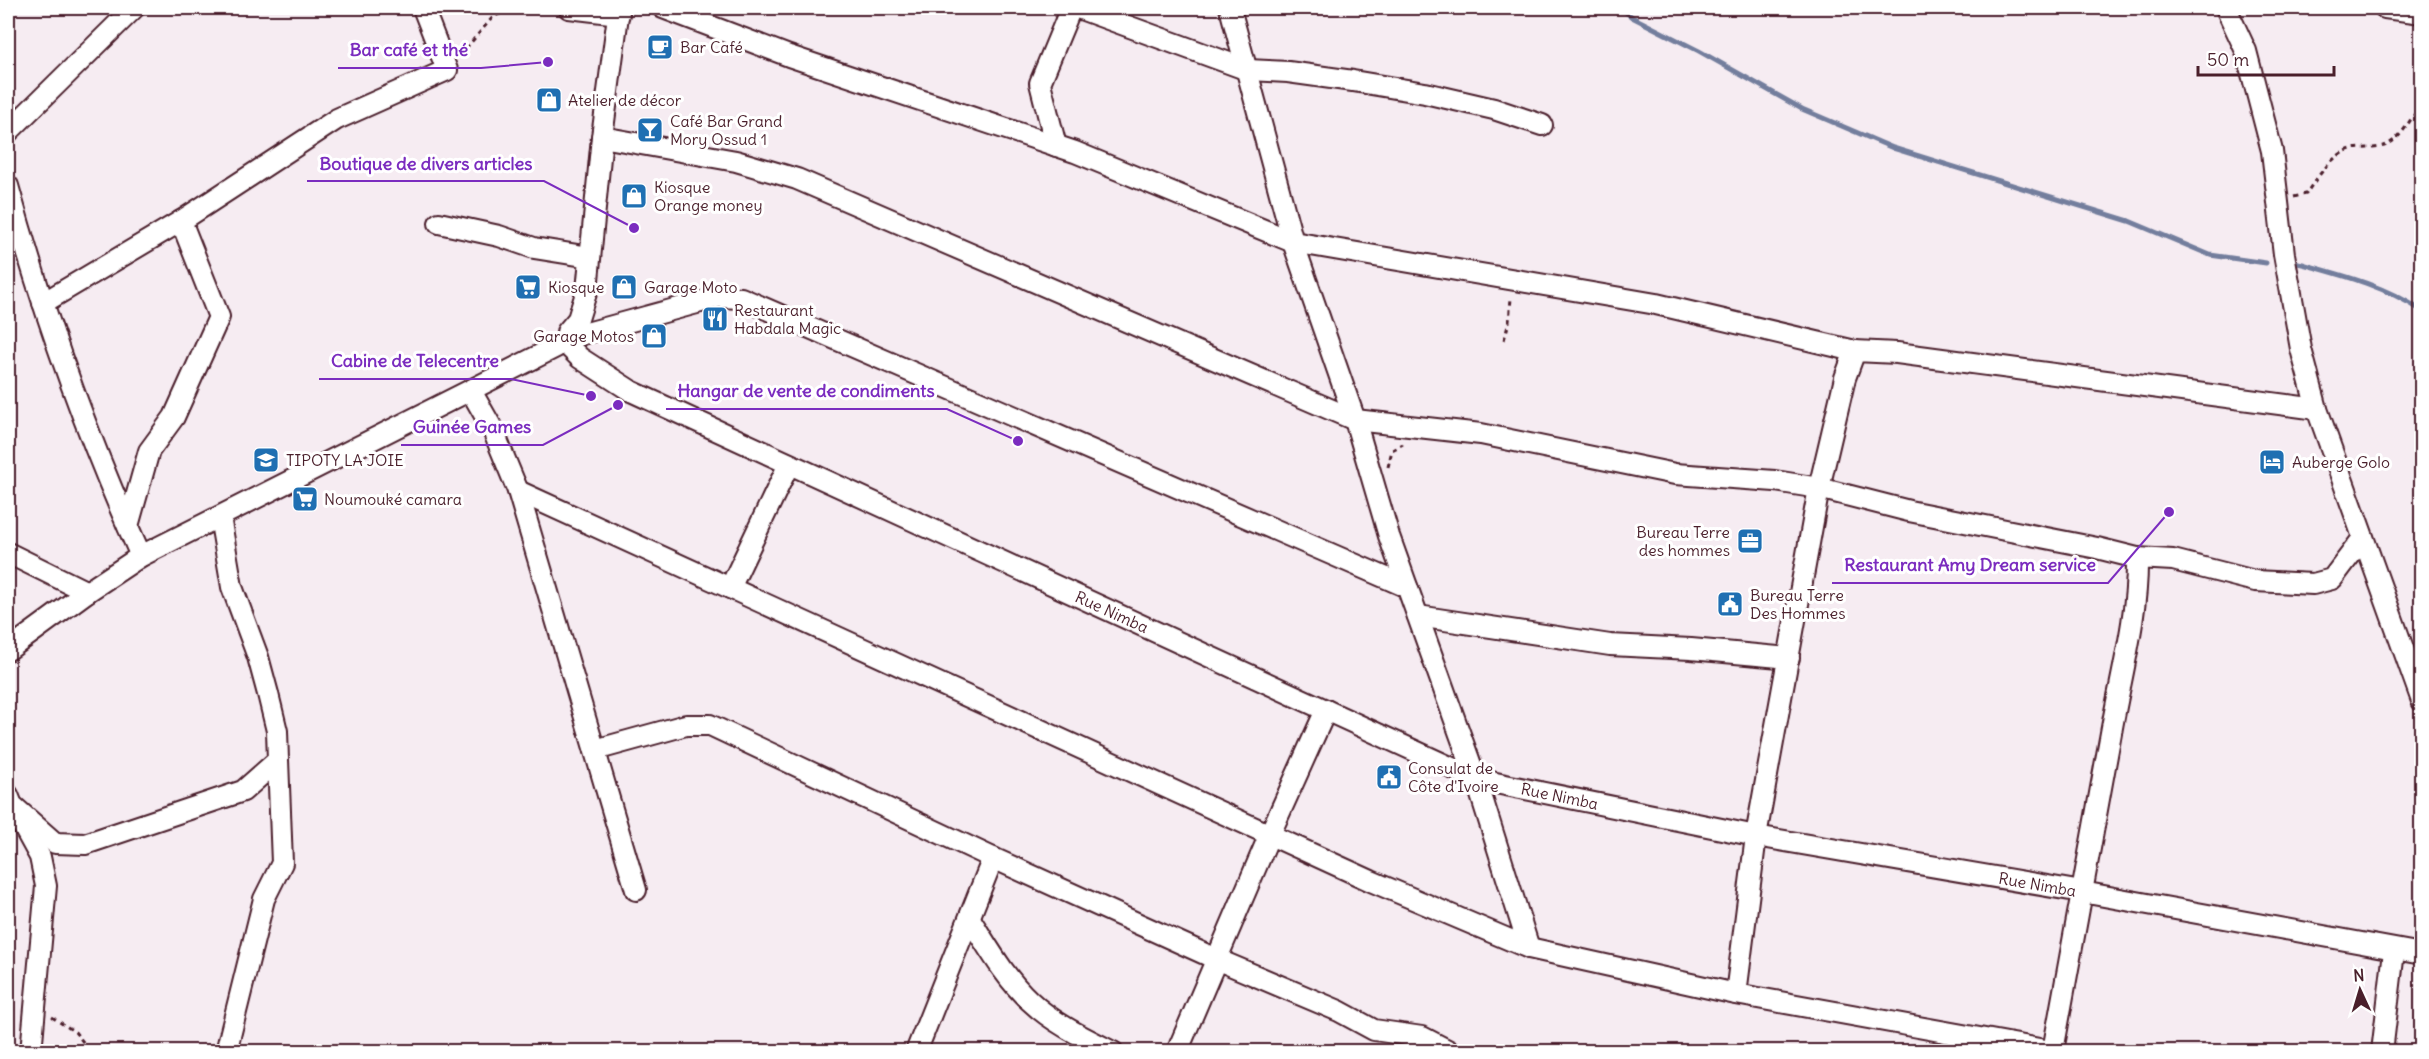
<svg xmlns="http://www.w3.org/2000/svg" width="2429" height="1059" font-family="Delius,sans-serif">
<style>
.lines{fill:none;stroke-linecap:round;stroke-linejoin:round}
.stream{stroke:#737e9d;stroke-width:5}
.minor-casing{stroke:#4a1f2b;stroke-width:24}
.path{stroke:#4a1f2b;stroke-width:3;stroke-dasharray:4.5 4.5;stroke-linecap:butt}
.minor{stroke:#fff;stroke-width:20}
.labels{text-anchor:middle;stroke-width:6;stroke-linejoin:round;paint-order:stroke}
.poi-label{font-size:16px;fill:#4a1f2b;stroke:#fff;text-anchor:start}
.street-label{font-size:16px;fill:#4a1f2b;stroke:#fff}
.leader{fill:none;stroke:#7b2cbf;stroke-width:2}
.callout-dot{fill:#7b2cbf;stroke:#fff;stroke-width:2}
.callout-label{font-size:18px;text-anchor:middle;font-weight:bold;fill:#7b2cbf;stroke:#fff;stroke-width:6;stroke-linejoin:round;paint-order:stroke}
</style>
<rect width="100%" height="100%" fill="#f6ecf2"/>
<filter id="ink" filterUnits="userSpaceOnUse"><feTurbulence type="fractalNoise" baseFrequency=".0167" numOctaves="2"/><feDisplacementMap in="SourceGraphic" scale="12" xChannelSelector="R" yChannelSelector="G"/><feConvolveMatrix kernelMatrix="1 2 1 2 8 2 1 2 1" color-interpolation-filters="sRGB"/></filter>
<g filter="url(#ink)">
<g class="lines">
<g class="stream">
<path d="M1621,8L1632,17L1699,51L1802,109L1893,148L2129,221L2210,255L2266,263"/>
<path d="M2295,262C2338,274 2384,285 2422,311"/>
</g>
<defs>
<g id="minor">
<path d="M569,8L619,14"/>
<path d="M663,8L789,56L1075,152L1293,242L1656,304L1855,351"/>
<path d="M1078,8L1248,70L1288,72L1353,81L1425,93L1494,109L1542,125"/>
<path d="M1230,8L1293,242L1355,420L1389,536L1476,779L1529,948"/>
<path d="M2226,8L2246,51L2272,151L2284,254L2301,349L2317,409L2422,701"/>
<path d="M2385,8L2422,13"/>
<path d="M8,132L134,8"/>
<path d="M602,137L736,161L797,179L1355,420L1481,434L1675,474L1775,481L1819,488L1909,511L2097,548L2137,558"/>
<path d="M1056,146L1040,83L1071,8"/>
<path d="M8,186C42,309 88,439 141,556"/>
<path d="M439,223L499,236L534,248L590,257"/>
<path d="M43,303L181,221L337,119L447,70L423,8"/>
<path d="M567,332L578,319L587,290L602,137L619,8"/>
<path d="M572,337L719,297L741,298L1407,587"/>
<path id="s1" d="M570,348L580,358L631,391L1476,779L1756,836L2082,892L2422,954"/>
<path d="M471,391L492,428L518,491L636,890"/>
<path d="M518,491L1371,881L1529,948L1736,994L2056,1052"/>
<path d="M128,526L149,451L174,417L219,317L181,221"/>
<path d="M8,553L87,592"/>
<path d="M730,588L789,464"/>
<path d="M1418,616L1610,645L1691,649L1789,658"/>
<path d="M8,650L87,592L141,556L556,347"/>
<path d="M595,750L686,725H710L993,858L1216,959L1339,1011L1374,1030L1422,1037L1451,1052"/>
<path d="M8,795L12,805L55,843L85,844L243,791L278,760L277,731L268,694L258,657L232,587L220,517"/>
<path d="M17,815L40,857L46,886L31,1052"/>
<path d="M970,919C988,947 1005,978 1030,1001C1053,1023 1085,1038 1113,1052"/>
<path d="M1736,994L1756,836L1819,488L1845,378L1855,351L1897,353L2317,409"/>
<path d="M2053,1051C2072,945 2091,839 2111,733C2121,675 2138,617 2137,558L2173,560L2255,581L2313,584L2332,579L2363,538"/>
<path d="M226,1052L264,899L282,863L278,760"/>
<path d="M916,1052L993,858"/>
<path d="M1177,1052L1270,834L1326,710"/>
<path d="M2382,1052L2394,951"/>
</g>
</defs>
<use href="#minor" class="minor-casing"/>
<g class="path">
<path d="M460,55L493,17L513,8"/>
<path d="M2294,197L2306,194C2315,180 2334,152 2352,149C2363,147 2379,150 2388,144C2404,136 2409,118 2422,106"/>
<path d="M1504,340L1509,322L1511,298"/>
<path d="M1388,467L1392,450L1403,444"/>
<path d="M52,1017L75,1032L91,1052"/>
</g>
<use href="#minor" class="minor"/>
</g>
</g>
<defs>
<symbol id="cafe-square" viewBox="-11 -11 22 22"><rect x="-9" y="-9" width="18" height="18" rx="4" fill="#1f6fb2" stroke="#fff"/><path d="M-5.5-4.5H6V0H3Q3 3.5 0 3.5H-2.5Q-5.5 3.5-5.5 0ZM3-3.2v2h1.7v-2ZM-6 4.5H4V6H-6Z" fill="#fff"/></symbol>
<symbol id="shop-square" viewBox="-11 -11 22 22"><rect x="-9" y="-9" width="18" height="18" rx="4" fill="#1f6fb2" stroke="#fff"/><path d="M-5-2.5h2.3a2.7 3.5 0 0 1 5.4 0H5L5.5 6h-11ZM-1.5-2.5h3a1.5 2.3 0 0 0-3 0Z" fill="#fff"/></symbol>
<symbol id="bar-square" viewBox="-11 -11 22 22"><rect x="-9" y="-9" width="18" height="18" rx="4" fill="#1f6fb2" stroke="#fff"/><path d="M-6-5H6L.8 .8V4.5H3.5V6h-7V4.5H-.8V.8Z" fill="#fff"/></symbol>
<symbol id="supermarket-square" viewBox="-11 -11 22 22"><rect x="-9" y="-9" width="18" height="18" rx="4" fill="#1f6fb2" stroke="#fff"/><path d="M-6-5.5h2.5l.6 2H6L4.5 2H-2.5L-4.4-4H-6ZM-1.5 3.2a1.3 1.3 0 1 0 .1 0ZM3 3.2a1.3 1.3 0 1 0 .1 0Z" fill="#fff"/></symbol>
<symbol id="restaurant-square" viewBox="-11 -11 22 22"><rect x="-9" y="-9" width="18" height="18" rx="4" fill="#1f6fb2" stroke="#fff"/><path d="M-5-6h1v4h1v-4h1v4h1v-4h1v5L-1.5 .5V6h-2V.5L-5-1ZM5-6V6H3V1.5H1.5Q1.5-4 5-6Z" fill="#fff"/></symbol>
<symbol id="school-square" viewBox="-11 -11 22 22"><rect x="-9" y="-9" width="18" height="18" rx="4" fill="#1f6fb2" stroke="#fff"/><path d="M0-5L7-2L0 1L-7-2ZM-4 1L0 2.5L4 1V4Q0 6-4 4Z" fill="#fff"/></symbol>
<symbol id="hotel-square" viewBox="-11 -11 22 22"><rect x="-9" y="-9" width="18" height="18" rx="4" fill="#1f6fb2" stroke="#fff"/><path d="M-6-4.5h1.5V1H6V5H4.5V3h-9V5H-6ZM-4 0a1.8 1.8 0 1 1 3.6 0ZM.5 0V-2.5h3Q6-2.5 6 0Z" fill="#fff"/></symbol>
<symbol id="office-square" viewBox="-11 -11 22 22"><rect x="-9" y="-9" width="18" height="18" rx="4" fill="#1f6fb2" stroke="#fff"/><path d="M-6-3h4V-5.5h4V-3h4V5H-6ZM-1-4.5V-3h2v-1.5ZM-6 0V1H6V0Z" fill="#fff"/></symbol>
<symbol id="civic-square" viewBox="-11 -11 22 22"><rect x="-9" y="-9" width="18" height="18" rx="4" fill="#1f6fb2" stroke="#fff"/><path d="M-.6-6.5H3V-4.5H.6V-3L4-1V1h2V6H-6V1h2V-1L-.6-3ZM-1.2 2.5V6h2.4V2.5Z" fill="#fff"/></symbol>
</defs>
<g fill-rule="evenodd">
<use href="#cafe-square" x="645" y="32" width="30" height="30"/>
<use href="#shop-square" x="534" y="85" width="30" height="30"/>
<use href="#bar-square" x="635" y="115" width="30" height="30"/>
<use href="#shop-square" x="619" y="181" width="30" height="30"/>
<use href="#supermarket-square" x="513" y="272" width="30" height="30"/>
<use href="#shop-square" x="609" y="272" width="30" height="30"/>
<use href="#restaurant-square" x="700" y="304" width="30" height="30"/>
<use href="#shop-square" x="639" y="321" width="30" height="30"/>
<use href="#school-square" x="251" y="445" width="30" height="30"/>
<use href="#hotel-square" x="2257" y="447" width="30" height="30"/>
<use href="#supermarket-square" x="290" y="484" width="30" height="30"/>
<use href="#office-square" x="1735" y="526" width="30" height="30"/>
<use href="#civic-square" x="1715" y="589" width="30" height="30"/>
<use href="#civic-square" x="1374" y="762" width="30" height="30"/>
</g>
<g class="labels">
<g class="poi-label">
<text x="680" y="53">Bar Café</text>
<text x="568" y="106">Atelier de décor</text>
<text x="670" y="127">Café Bar Grand<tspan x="670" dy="18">Mory Ossud 1</tspan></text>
<text x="654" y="193">Kiosque<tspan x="654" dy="18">Orange money</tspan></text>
<text x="548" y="293">Kiosque</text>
<text x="644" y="293">Garage Moto</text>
<text x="734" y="316">Restaurant<tspan x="734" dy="18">Habdala Magic</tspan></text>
<text x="634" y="342" text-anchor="end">Garage Motos</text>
<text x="286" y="466">TIPOTY LA JOIE</text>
<text x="2292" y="468">Auberge Golo</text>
<text x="324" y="505">Noumouké camara</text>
<text x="1730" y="538" text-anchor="end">Bureau Terre<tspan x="1730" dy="18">des hommes</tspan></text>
<text x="1750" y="601">Bureau Terre<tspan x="1750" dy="18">Des Hommes</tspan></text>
<text x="1408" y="774">Consulat de<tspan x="1408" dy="18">Côte d'Ivoire</tspan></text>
</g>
<g class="street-label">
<text dy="6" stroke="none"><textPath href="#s1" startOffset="604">Rue Nimba</textPath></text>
<text dy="6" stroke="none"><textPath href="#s1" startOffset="1090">Rue Nimba</textPath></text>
<text dy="6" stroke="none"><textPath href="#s1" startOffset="1576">Rue Nimba</textPath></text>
</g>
</g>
<path class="leader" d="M548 62L481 68H338M634 228L544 181H307M591 396L511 379H319M1018 441L947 409H666M618 405L543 445H401M2169 512L2108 583H1832"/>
<g class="callout-dot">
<circle cx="548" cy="62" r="6"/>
<circle cx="634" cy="228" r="6"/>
<circle cx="591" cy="396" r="6"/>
<circle cx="1018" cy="441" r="6"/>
<circle cx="618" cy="405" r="6"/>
<circle cx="2169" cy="512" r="6"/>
</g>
<g class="callout-label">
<text x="409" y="56">Bar café et thé</text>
<text x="426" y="170">Boutique de divers articles</text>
<text x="415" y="367">Cabine de Telecentre</text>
<text x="806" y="397">Hangar de vente de condiments</text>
<text x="472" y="433">Guinée Games</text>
<text x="1970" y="571">Restaurant Amy Dream service</text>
</g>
<rect width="2429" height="1059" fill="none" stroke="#fff" stroke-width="30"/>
<rect x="15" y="15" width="2399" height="1029" fill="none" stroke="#4a1f2b" stroke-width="2" filter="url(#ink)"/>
<g transform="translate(2360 990) rotate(356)" stroke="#ffffff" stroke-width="4.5" paint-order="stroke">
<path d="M0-4.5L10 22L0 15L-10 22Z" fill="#4a1f2b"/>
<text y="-9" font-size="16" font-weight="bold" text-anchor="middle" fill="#4a1f2b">N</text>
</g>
<path d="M2198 66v9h136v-9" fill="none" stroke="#4a1f2b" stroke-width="3"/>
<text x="2207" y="66" font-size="18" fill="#4a1f2b" stroke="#ffffff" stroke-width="4.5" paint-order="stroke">50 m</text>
</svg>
